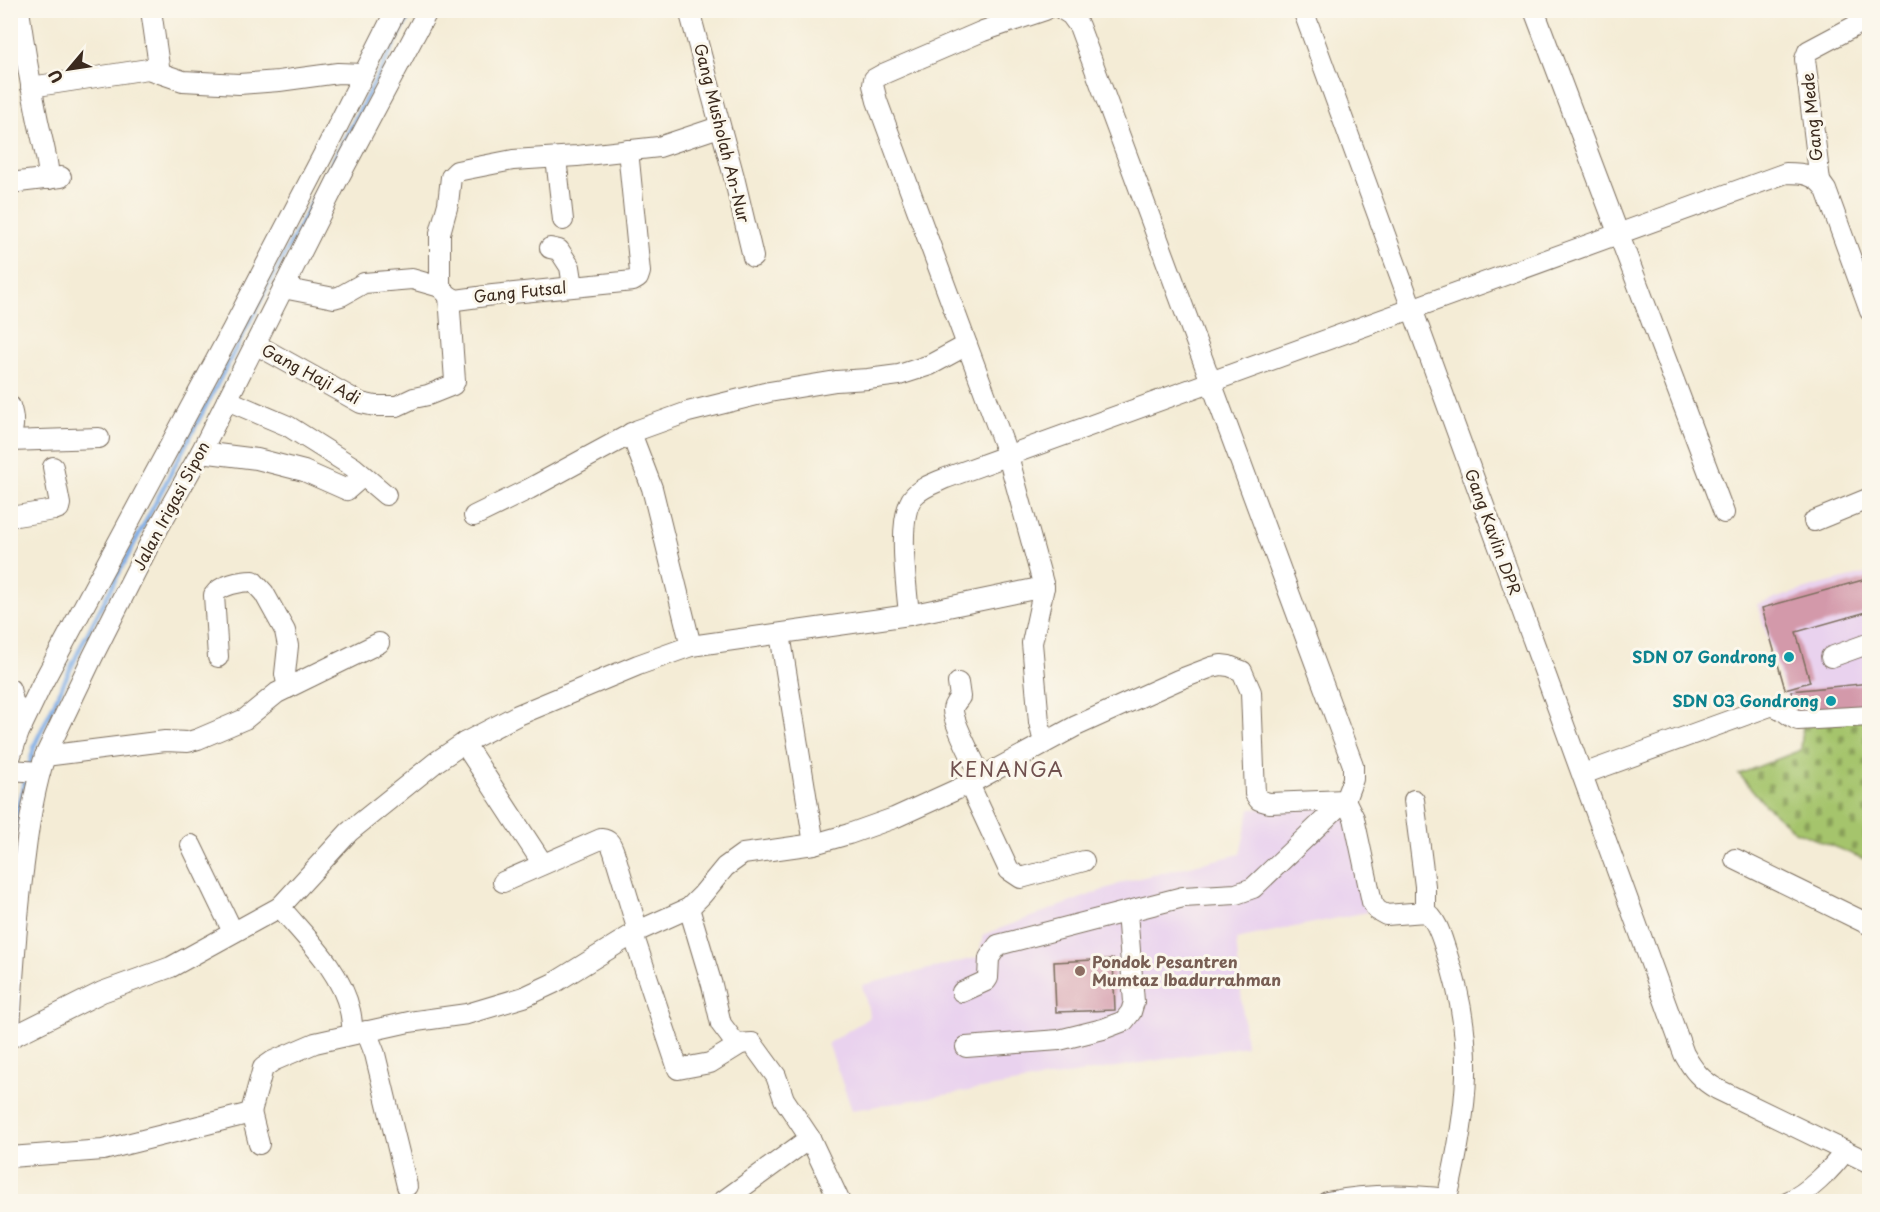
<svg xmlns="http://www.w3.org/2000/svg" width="1880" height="1212" font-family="'Playpen Sans',sans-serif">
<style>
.built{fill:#e9d2ee}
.cemetery{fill:url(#cemetery-stones);stroke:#707745;stroke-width:1.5}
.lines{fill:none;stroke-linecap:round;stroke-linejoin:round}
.stream{stroke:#7bace6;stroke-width:4.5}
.building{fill:#d399aa}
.minor-casing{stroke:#7c6e5e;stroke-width:22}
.minor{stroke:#fff;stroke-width:20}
.culture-dot{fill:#0f9aa8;stroke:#fbf7ec;stroke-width:2}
.education-dot{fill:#8d6e63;stroke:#fbf7ec;stroke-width:2}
.labels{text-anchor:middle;stroke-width:6;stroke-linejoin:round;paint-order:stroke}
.street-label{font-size:16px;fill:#3b2a1e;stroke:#fbf7ec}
.culture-label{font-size:16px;font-weight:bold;fill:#0d838f;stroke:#fbf7ec;text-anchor:end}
.education-label{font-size:16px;font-weight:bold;fill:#785e54;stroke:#fbf7ec;text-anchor:start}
.quarter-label{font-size:20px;letter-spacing:1.5px;fill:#70514f;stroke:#fbf7ec}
</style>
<defs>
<pattern id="cemetery-stones" width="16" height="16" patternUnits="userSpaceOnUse" patternTransform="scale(1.5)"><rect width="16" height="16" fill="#a5c46c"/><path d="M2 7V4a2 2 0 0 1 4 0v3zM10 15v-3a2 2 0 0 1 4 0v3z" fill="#889f58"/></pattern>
</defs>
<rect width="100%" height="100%" fill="#fbf7ec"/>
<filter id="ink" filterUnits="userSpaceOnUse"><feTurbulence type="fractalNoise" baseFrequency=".0167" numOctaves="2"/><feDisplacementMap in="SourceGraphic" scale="12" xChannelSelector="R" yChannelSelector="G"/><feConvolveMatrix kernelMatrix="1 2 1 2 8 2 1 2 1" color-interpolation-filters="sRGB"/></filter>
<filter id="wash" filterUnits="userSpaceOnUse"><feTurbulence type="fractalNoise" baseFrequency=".008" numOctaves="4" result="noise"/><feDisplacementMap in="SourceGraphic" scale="24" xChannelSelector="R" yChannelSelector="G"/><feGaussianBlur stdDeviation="1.35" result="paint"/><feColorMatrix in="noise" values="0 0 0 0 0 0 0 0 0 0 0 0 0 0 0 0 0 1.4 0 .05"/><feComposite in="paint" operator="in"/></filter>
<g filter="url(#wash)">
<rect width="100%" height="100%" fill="#f4ecd6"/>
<g class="built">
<path d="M1869,573V712L1793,719L1757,604L1820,585Z"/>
<path d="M1325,805L1345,808L1367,912L1236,939L1246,1046L852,1110L828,1043L870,1017L862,985L979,957L983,935L1127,881L1240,854L1250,809Z"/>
</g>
<path class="cemetery" d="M1869,719V861L1795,831L1765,805L1739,774L1801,750L1803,722Z"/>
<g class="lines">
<g class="stream">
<path d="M29,766L35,744L84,640L412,10"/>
<path d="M10,872L17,809L26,777"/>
</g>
</g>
<g id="blocks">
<g class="building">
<path d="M1870,578V611L1796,632L1810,682L1785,689L1762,608Z"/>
<path d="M1870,683V711L1795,717L1791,691Z"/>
<path d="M1113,959L1115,1010L1056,1012L1054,962Z"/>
</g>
</g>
</g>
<g filter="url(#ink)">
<use href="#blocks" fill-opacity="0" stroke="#7c6e5e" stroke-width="1.5"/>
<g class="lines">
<defs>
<g id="minor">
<path d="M19,10C24,46 30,81 37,116C41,137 48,157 49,179"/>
<path d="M151,10L160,73"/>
<path d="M689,10L734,177L753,257"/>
<path d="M1303,10L1684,1054C1693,1070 1701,1080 1717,1089L1870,1163"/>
<path d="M1534,10L1724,513"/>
<path d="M31,87L148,69L183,81L239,84L279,81L338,73L363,74"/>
<path d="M556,158L563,220"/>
<path d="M1820,181L1805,59L1808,51L1870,18"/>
<path d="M10,183L61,177"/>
<path d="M550,248L559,250L570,267L573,286"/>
<path d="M440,287V233L448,204L451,177L457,171L513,160L577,156L659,147L719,127"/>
<path d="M283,288L334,298L341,296L364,283L412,279L440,287L449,296L456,300L493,295L633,281L638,278L640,272L628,150"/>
<path d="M255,344L361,403L375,406H397L414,398L428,395L453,385L455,381L449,296"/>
<path d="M227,400L288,426L353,467L386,495"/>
<path d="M10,406C14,417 15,426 10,437"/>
<path d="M631,433L652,488L691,646"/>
<path d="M10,441L99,438"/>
<path d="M201,452L257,459L304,471L347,490L363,476"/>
<path d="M474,516L529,489L638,430L688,412L769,392L836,381L868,379L899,375L930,365L967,345"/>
<path d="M10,517L54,510L59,508L60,504L53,467"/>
<path d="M1814,521L1870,498"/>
<path d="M909,615C907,589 896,515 914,496C922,487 935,483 946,478L1786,173C1803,173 1816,174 1826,190L1870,311"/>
<path d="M780,634L814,844"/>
<path d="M218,657L214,595C220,585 241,581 253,581L264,593L285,631L288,646L285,674L288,688"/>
<path d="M1831,657L1870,643"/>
<path d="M958,683L960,697C957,701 953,705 953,710C953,723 975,763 981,777"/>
<path d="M10,689L15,709L22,726"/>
<path d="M464,743L543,864"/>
<path d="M1044,743L1039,722L1032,643L1044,587L1008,456L877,101L873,85L874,79L883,74L983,31L1045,10"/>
<path d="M45,756L165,741L188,742L198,739L245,719L277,693L379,643"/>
<path d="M10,758L19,732L42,684L232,330L324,153L396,10"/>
<path d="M10,770L40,772"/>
<path d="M1583,774L1770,706C1782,706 1787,716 1798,720L1870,716"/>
<path d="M969,784L1009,870L1021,878L1084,861"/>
<path d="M1345,800L1354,818L1372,902L1377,910L1386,915L1425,912C1437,918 1442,939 1446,951C1477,1042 1468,1109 1447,1199"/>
<path d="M1414,800L1425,886V912"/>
<path d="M191,845L233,932"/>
<path d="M1735,859L1870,925"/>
<path d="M503,882L601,839C610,840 611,844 614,852L638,931"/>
<path d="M280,907C306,938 341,970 350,1011C352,1019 352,1027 353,1034"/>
<path d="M689,908L712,985L721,1024L736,1044L752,1043L776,1076L784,1099L810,1138L840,1202"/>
<path d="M633,934L678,1069L710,1063L739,1045"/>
<path d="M962,992L986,981L988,978L989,958L998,945L1183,897L1236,894L1253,888L1345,800L1353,779V765L1079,26L1071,15L1063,10"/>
<path d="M10,1031C13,972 17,914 25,856C29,822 34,789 45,756L93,656L151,541L201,452L338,179L428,10"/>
<path d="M366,1031L375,1054L407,1186"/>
<path d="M10,1038L102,992L171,967L280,907L349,832L436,762L464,743L518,715L638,665L691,646L909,615L1044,587"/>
<path d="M966,1047L1059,1040L1103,1029L1124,1021L1131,1012L1134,1002L1127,912"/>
<path d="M251,1112L259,1144"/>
<path d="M10,1157L103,1150L243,1115L251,1112L263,1068L273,1061L315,1043L409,1022L467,1014L524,997L554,983L638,931L689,908L702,895L725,867L743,854L814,844L849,834L894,818L969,784L1076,726L1178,680L1212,667L1221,665L1229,666L1242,671L1251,692L1255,794L1259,800L1269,803L1345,800"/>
<path d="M722,1202L810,1138"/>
<path d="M1327,1202C1366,1194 1408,1194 1447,1199L1449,1202"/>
<path d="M1787,1202C1807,1194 1832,1169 1845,1151"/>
</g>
</defs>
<use href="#minor" class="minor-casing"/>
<use href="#minor" class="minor"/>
</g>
</g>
<g class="culture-dot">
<circle cx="1789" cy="657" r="6"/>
<circle cx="1831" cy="701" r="6"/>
</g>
<circle class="education-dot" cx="1080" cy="971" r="6"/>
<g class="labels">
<g class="street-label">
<text transform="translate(1812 117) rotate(-96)" y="6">Gang Mede</text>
<text transform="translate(722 133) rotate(76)" y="6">Gang Musholah An-Nur</text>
<text transform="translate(520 292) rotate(-6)" y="6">Gang Futsal</text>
<text transform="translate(311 374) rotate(28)" y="6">Gang Haji Adi</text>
<text transform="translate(171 506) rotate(-62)" y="6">Jalan Irigasi Sipon</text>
<text transform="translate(1493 532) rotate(70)" y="6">Gang Kavlin DPR</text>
</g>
<g class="culture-label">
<text x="1777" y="663">SDN 07 Gondrong</text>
<text x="1819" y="707">SDN 03 Gondrong</text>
</g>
<g class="education-label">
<text x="1092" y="968">Pondok Pesantren<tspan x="1092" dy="18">Mumtaz Ibadurrahman</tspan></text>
</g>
<g class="quarter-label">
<text x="1007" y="777">KENANGA</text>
</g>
</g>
<rect width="1880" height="1212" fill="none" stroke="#fbf7ec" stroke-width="36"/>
<g transform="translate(69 69) rotate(241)" stroke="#fbf7ec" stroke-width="4.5" paint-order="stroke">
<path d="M0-4.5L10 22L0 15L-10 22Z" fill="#3b2a1e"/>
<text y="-9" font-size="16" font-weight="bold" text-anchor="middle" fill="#3b2a1e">U</text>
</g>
</svg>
